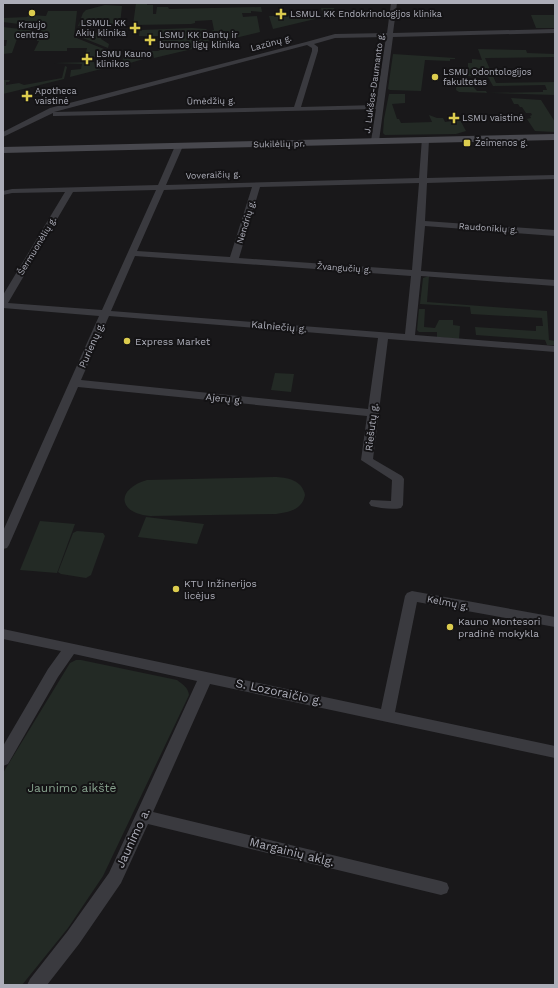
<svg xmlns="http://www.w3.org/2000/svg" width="558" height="988" font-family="'Work Sans',sans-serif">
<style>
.green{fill:#232a25}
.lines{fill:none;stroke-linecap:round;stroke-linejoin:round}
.minor{fill:#3a3a3f;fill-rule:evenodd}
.secondary{fill:#48484e;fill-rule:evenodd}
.poi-dot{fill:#dccc4e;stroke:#141315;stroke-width:1.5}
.labels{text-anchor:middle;stroke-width:4;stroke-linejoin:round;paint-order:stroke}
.far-poi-label{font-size:9px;fill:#acadb8;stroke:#141315;text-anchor:start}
.far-street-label{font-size:9px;fill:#acadb8;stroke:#141315}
.street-label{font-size:10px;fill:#acadb8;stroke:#141315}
.poi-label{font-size:10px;fill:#acadb8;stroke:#141315;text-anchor:start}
.near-street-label{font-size:12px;fill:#acadb8;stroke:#141315}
.near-park-label{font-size:12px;fill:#86a18d;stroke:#141315}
</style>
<rect width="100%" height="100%" fill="#19181a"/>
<g class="green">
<path d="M136,3H147V5H153V14H156L157,7H168L169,9L261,7L262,12L251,11V13H242L243,17L257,16L260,32L214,43L211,31L214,30L212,20L195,21V23L191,24L133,25Z"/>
<path d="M105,5L122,6L120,24L103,25V20H89L87,25L78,26L83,13L86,10Z"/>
<path d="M321,8H334L336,14L273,29L269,16L323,15Z"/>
<path d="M48,11H77L74,37L104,49L102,57H85L87,48H67V51H34L39,41H37V38H33L35,36H23V39H17L12,53L3,54V46H6L7,40H3V27L37,31L43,27L3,22V18L27,17L30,15L46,16Z"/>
<path d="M531,15H555V28H536Z"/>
<path d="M192,28L206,29L208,31L209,45L154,58L153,54L150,51H160L158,50L159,36H139L140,30Z"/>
<path d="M77,30H81L80,33H101V39L109,44L108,48L78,36Z"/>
<path d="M478,49L526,50L527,53L555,54V57L485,58L496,83L555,82V95L459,92L456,90L457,82H469L477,91H486L487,93L543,92V90H547L545,85L493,86L488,77L468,76V63H472V59L482,60Z"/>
<path d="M126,54H144L147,58L123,65L121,64L124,56Z"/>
<path d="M393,54L455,58V59H450V61L425,60L421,91L390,90L388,89Z"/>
<path d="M94,62L95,66L105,65V62L109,64V67L70,77L71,70L81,69L82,64L54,63Z"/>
<path d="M65,66L67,67L64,79L3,94V80H10L9,82H6V85L19,83L24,85L62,78Z"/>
<path d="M389,94H405V103L392,104L397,119H399L401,123L432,122L429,115L437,118H443L445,122L460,120L466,131L456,134L385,135L383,133L384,119Z"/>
<path d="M511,98L541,100L555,122V132L535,131L527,119L531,118L530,116L532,115L531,113H526L522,107H520L518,104H514Z"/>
<path d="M429,276L427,302L547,311L549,340L555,341V345H547L545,340L476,335L475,327L536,331V326H543L542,318L471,314L470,307L420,304L423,278Z"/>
<path d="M419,309H425L424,327L435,328L439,320H453V325L460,326L459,339L437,337V332H419L417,330Z"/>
<path d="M275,373L294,374L291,392L271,390Z"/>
<path d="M274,477C287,477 302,480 305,495C302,510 289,512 276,514L150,516C117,513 116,489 147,480Z"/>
<path d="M146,517L204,524L197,544L138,537Z"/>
<path d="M40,521L75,524L57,573L20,570Z"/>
<path d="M77,531L103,533L105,536L91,575L86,578L61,574L58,572L73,533Z"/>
<path d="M76,660H81L177,680C183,685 188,687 189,695L103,876L68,928L22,985H3V773L70,663Z"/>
</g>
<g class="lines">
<g class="minor">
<path d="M391,3H397L393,33L555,29V33L393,37L379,141L375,143L371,141L376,109L56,116H53V113L3,137V132L50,108L306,42L335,34L387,33ZM386,37L376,105L301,107L318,51V47L314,44L335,38ZM307,45L312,48V51L294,107L54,112Z"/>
<path d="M422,138H428L429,140L427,178L555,175V179L427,183L425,221L555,230V236L425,226L421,271L555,280V286L421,276L415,335L555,346V352L388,339L373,459L402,476L404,479L403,505L401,508C392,510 380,508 371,506L369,503L371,500L391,501L392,480L361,460L367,416L78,387L9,545L7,548L3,549V531L99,316L3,308V295L65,192L12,193L3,195V191L12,189L158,185L175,146L179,144L183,146L166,185L419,178ZM419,183L412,270L239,258L260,187ZM252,187L230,257L137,251L164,190ZM156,190L102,310L8,303L73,192ZM135,256L411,276L405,334L111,311ZM109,316L378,338L368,409L81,380Z"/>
<path d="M412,591L555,617V627L417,602L395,712L555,746V758L210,684L153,812L441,881L447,883L449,888L447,893L441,895L148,824L121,883L79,944L47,985H27L30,979L67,932L109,873L197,681L74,654L58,677L8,764L3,766V746L48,669L61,651L3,639V629L381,709L405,596L407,593Z"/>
</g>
<path class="secondary" d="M555,134V140L3,153V147Z"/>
</g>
<g class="poi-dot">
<circle cx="32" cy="13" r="4"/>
<path d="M279 8h4v4h4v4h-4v4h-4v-4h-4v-4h4z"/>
<path d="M133 22h4v4h4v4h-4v4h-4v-4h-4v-4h4z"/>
<path d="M148 34h4v4h4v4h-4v4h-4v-4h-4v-4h4z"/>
<path d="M85 53h4v4h4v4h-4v4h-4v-4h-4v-4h4z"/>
<circle cx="435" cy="77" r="4"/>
<path d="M25 90h4v4h4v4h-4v4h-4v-4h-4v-4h4z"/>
<path d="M452 112h4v4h4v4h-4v4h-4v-4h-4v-4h4z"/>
<rect x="463" y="139" width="8" height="8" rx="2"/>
<circle cx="127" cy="341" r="4"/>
<circle cx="176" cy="589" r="4"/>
<circle cx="450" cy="627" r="4"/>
</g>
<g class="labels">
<g class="far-poi-label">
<text x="290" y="17">LSMUL KK Endokrinologijos klinika</text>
<text x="126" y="26" text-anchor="end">LSMUL KK<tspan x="126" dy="10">Akių klinika</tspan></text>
<text x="32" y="28" text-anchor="middle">Kraujo<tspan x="32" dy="10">centras</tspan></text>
<text x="159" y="38">LSMU KK Dantų ir<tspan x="159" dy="10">burnos ligų klinika</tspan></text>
<text x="96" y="57">LSMU Kauno<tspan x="96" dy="10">klinikos</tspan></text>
<text x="443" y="75">LSMU Odontologijos<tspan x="443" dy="10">fakultetas</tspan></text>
<text x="35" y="94">Apotheca<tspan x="35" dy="10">vaistinė</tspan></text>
<text x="462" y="121">LSMU vaistinė</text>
<text x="475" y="146">Žeimenos g.</text>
</g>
<g class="far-street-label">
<text transform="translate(271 43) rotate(-15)" y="3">Lazūnų g.</text>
<text transform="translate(374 83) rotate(-82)" y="3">J. Lukšos-Daumanto g.</text>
<text transform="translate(211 101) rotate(-1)" y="3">Ūmėdžių g.</text>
<text transform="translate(279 144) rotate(-1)" y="3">Sukilėlių pr.</text>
<text transform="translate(213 175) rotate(-2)" y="3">Voveraičių g.</text>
<text transform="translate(246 222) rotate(-73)" y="3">Nendrių g.</text>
<text transform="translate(488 228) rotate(4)" y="3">Raudonikių g.</text>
<text transform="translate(37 246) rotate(-59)" y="3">Šermuonėlių g.</text>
<text transform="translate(344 268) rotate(4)" y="3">Žvangučių g.</text>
</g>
<g class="street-label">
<text transform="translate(279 326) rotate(5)" y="4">Kalniečių g.</text>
<text transform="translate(91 345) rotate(-66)" y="4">Purienų g.</text>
<text transform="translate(224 398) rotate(6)" y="4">Ajerų g.</text>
<text transform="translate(371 427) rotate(-83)" y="4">Riešutų g.</text>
<text transform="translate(448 602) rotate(11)" y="4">Kelmų g.</text>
</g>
<g class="poi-label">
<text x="135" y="345">Express Market</text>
<text x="184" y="587">KTU Inžinerijos<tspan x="184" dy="12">licėjus</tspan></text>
<text x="458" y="625">Kauno Montesori<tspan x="458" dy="12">pradinė mokykla</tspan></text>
</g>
<g class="near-street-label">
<text transform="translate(279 692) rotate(12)" y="4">S. Lozoraičio g.</text>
<text transform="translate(133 838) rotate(-65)" y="4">Jaunimo a.</text>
<text transform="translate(292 852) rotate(14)" y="4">Margainių aklg.</text>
</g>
<g class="near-park-label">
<text x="72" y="792">Jaunimo aikštė</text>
</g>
</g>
<rect width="558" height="988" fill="none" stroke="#acadb8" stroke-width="8"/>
</svg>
